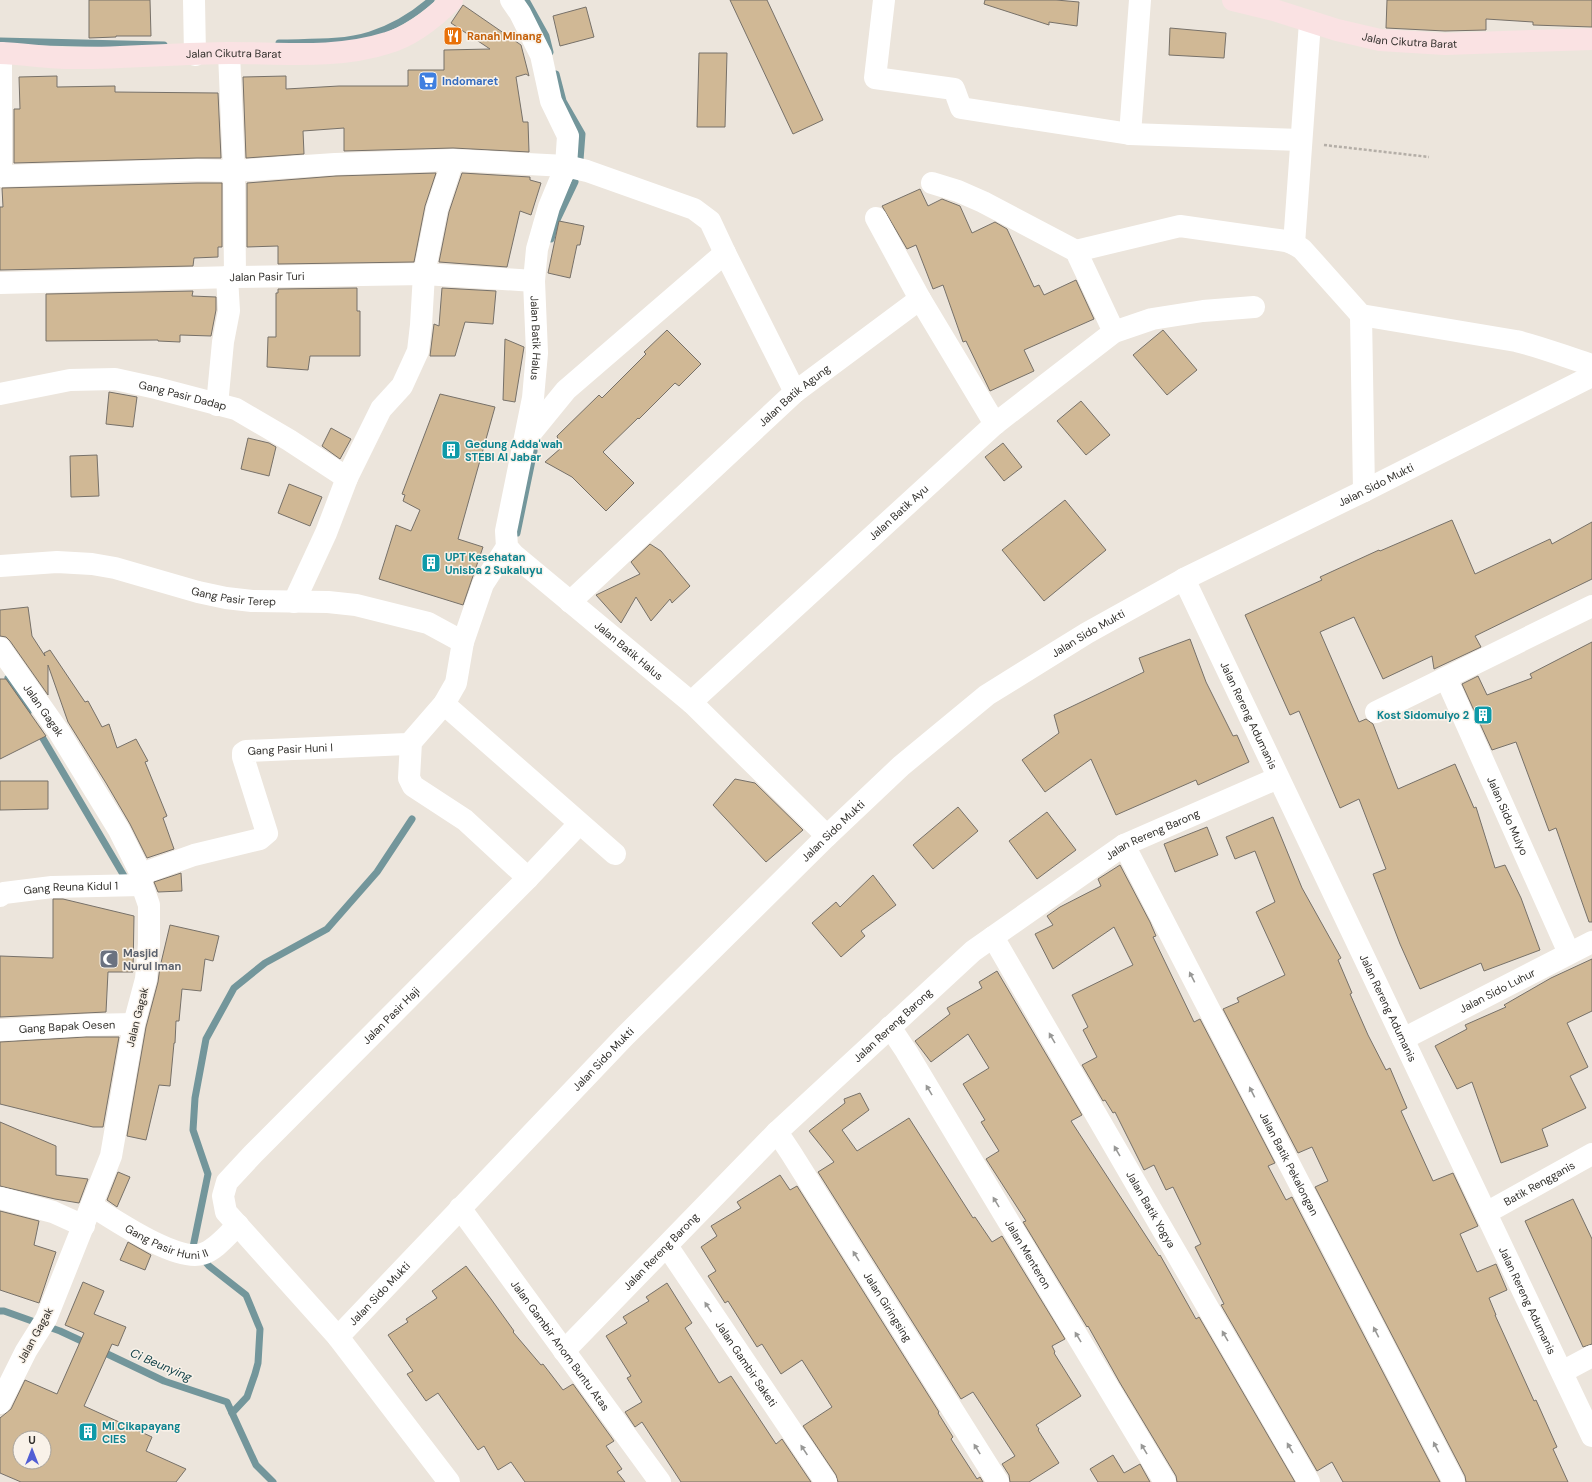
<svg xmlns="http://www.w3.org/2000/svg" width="1592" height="1482" font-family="'DM Sans',sans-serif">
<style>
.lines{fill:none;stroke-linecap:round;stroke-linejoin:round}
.stream{stroke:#73969b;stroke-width:7}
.building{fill:#d0b895;stroke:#777169;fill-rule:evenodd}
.path{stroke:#b4aea7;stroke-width:2.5;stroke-dasharray:3 2;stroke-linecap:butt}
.street{stroke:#fff;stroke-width:22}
.secondary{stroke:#fae2e3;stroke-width:22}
.oneway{fill:#989896}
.labels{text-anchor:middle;stroke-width:3;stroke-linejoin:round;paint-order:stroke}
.food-label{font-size:11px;font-weight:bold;fill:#c56008;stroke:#f9f2e9;text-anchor:start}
.street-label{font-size:11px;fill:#32302c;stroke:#f9f2e9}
.shop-label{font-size:11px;font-weight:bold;fill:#366cbe;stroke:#f9f2e9;text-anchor:start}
.culture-label{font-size:11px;font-weight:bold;fill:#0d838f;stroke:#f9f2e9;text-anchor:start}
.worship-label{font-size:11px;font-weight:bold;fill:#5b616d;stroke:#f9f2e9;text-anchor:start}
.water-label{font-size:12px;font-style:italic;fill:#134249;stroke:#f9f2e9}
</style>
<rect width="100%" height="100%" fill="#ece5dc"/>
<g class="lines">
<g class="stream">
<path d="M526,0L546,36L550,52"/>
<path d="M0,41L164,45"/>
<path d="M279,43C309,42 342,44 370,35C392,28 414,15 431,0"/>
<path d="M556,74L563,101L582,134L580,160"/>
<path d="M551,239L556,222L575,182"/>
<path d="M517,533L534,451"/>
<path d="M8,678L28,712"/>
<path d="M38,730L127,881"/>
<path d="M0,1311H4L60,1331L88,1344"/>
<path d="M99,1350L164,1381L227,1402L256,1465L273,1482"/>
<path d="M232,1413L247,1397L255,1374L258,1363L260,1329L246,1295L209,1266L193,1247L208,1174L193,1130L195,1098L206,1039L234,988L265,963L327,929L377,872L412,819"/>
</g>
</g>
<g class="building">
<path d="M89,0H150L151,36H116V37L89,38Z"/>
<path d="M730,0H767L823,120L793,134Z"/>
<path d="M985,0H1056L1079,2L1077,26L1049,22V25L984,4Z"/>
<path d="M1387,0H1592V27L1533,25V22L1486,19V30L1445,31L1386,28Z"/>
<path d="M463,5L521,45L529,76L526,74L516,77L523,122H528L529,152L453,148L344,151V128L303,131L304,154L246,158L243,77L286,76V89L339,86H408V70H444V50L490,49L451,23Z"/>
<path d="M586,7L594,37L560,46L553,16Z"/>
<path d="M1170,28L1226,33L1224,58L1169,55Z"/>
<path d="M699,53H727L725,127H697Z"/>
<path d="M57,76V87L115,86V92L218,93L221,158H197L14,163V109H20L19,77Z"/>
<path d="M436,173L425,206L414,262L278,264V246L247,247V183L336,176Z"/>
<path d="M462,173L530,177V180L541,183L531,215L520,211L507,267L439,262L449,212Z"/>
<path d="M197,183H222V247H218V257L194,258L193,266L0,270V207H3L2,188Z"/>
<path d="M920,189L928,206L942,199L960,206L972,233L995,222L1007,229L1034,287L1039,285L1044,295L1076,280L1094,319L1024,350L1034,371L990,391L966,341L963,342L943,285L933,289L916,245L907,249L882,206Z"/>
<path d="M559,221L584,226L580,245H577L570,278L548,273Z"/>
<path d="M357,288V311H360V356H310L308,370L267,367L268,337H276V293H278V289Z"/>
<path d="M442,288L496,291L493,324L465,322L455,356H430L434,324L439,326Z"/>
<path d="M193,291L192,296L216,297V310L211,336L180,335V342L158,341V340L46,341V294Z"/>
<path d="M667,330L701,364L679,386L675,383L639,419L638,418L603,452L634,483L606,511L572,477L545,462L561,448L557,436L599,395L602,398L646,354L644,352Z"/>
<path d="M1163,330L1197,370L1167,395L1133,355Z"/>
<path d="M505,339L524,347L515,402L503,400Z"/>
<path d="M109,392L137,397L133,427L106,424Z"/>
<path d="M440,394L495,407L458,539L483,547L463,605L379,579L396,525L411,531L420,510L403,501L405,495L402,494Z"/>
<path d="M1081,401L1110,435L1086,455L1057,421Z"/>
<path d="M331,428L351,439L340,459L322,446Z"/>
<path d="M248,438L269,443L276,447L269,476L241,469Z"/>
<path d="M1003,443L1022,467L1004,481L985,457Z"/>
<path d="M97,455L99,496L71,497L70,456Z"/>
<path d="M289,484L322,497L310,526L278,513Z"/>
<path d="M1065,500L1106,550L1044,601L1002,550Z"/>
<path d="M1452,520L1475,574L1550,539L1552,544L1592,522V579L1475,636L1481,647L1434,669L1432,656L1383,679L1354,617L1320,632L1359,722L1366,719L1373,724L1398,789L1455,764L1474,808L1476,807L1495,868L1505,865L1521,898L1540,950L1484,971L1481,963L1420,989L1400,944L1373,874L1386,869L1359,799L1340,808L1299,711L1290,715L1245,615L1322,580L1320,577L1379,550L1380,551Z"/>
<path d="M650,544L661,551L690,586L672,603L670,599L651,621L636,597L621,623L596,595L640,574L631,562Z"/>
<path d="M28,607L32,636L45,656L44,653L50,650L85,702L88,701L102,727L109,724L117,748L136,739L148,761L145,762L167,816L163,818L174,849L147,858L130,824L106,783L68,722L48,665V695L10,641L6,637L0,636V610Z"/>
<path d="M1190,639L1206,682L1233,736L1237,735L1249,762L1198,785L1196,780L1116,815L1091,759L1045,792L1022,760L1059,733L1054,715L1144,672L1139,658Z"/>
<path d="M1592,642V922H1589L1556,828L1549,831L1516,742L1492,750L1462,684L1478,676L1487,695L1532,678L1530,674Z"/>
<path d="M0,679H6L46,736L0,759Z"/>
<path d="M735,779L755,783L803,830L766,862L713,805Z"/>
<path d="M0,781H48V809L0,810Z"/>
<path d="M958,807L978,831L933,869L913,845Z"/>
<path d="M1047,812L1076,850L1037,879L1009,841Z"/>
<path d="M1273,817L1302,888L1341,958L1338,960L1352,993L1350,994L1368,1035L1386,1070L1390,1068L1407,1108L1401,1111L1433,1181L1453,1173L1478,1226L1460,1234L1477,1272L1496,1264L1507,1290L1489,1298L1496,1315H1495L1534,1401L1536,1400L1557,1447L1553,1449L1568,1482H1466L1465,1476L1315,1187L1328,1181L1312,1147L1298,1153L1223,1009L1239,1002L1237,998L1285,975L1256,912L1275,902L1255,851L1235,859L1226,837Z"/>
<path d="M1207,827L1218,855L1175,872L1164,844Z"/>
<path d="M1120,865L1150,922L1156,936L1153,937L1194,1022L1200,1019L1275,1163L1268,1166L1286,1200L1292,1197L1440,1482H1343L1332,1462L1317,1471L1221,1305L1224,1304L1195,1247L1201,1244L1173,1187L1166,1190L1154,1165L1144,1170L1115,1112L1113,1113L1105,1100L1103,1101L1082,1065L1097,1057L1083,1030L1088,1027L1072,995L1133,965L1114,927L1053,969L1035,934L1053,925L1047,916L1060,907L1101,886L1098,879Z"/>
<path d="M181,873L182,891L158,892L154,882Z"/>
<path d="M873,875L896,905L861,931L865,936L841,957L812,923L836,902L840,907Z"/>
<path d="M53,899H63L134,916L133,972H108L106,1012L0,1017V956L53,958Z"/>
<path d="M170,925L219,936L213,961L205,959L201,991L182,989L179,1021H176L175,1043H174L170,1086L159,1085L146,1140L127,1136L146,1027L158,982L160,967Z"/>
<path d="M1592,959V1011L1567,1023L1588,1067L1570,1076L1586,1108L1542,1129L1548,1146L1501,1163L1472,1082L1457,1089L1435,1046L1467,1029L1465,1025L1506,1007L1504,1005L1551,978Z"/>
<path d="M997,971L1082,1115L1071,1121L1159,1256L1160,1255L1196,1319L1199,1317L1295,1482H1177L1176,1476L1120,1383L1088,1326L1087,1327L1023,1222L1026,1221L986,1159L999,1151L981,1122L985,1120L963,1084L989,1068L968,1034L931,1062L915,1041L950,1014L947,1008L982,988L979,982Z"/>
<path d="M86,1037H119L103,1127H93L0,1104V1042Z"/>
<path d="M860,1093L869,1110L842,1130L857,1151L909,1118L973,1218L975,1217L992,1242L1002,1236L1065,1339L1052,1346L1055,1352L1054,1353L1081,1396L1036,1425L1039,1429L1038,1430L1059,1463L1029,1482H1010L1009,1475L1002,1464L1015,1456L973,1392L961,1399L818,1172L834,1162L809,1131L845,1103L844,1099Z"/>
<path d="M0,1122L56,1146V1175L88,1179L79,1203L55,1199L0,1186Z"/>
<path d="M118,1172L130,1177L117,1207L107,1200Z"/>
<path d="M780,1175L790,1190L797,1186L939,1412L938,1413L953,1437L951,1439L977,1479L980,1477L983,1482H838L836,1475L803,1426L832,1407L802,1360L781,1374L762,1344L757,1347L728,1301L725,1303L708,1276L716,1271L701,1247L717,1236L711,1226L741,1208L737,1202Z"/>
<path d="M1573,1199L1592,1239V1344L1583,1347L1525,1221Z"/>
<path d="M0,1211L39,1221L34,1245L56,1252L39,1303L0,1290Z"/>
<path d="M128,1242L151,1255L145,1270L120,1260Z"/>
<path d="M466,1266L491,1299L514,1331L513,1332L541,1365L543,1364L563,1390L573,1384L614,1441L606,1446L622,1469L617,1472L625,1482H525L511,1462L498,1470L484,1446L478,1450L438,1393L426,1401L407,1374L413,1371L388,1335L408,1322L406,1319L437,1298L432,1291Z"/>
<path d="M83,1282L104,1291L94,1314L126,1327L118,1346L112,1344L84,1406L152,1437L146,1451L186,1469L176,1482H21L0,1473V1418L11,1409L25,1380L57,1394L84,1333L65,1325ZM20,1438H44V1462H20Z"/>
<path d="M667,1283L692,1323L685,1328L719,1383L731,1376L776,1444L782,1439L811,1482H681L642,1422L635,1427L625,1412L642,1402L627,1378L631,1376L606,1336L627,1323L623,1317L649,1301L646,1297Z"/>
<path d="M1113,1455L1124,1473L1140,1464L1150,1482H1098L1090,1469Z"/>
</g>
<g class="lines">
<path class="path" d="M1324,145L1429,157"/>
<g class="street">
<path d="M194,0L195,55"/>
<path id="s1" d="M511,0L520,13L541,55L551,101L568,136L566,166L549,207L537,249L534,281L537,353L533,398L506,531L507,547L514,555L692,703L827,836"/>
<path d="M884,0L875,78L954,89L961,108L1130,134L1301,140"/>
<path d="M1,53V176L197,170L234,171L335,164L453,160L566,166L587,171L694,209L710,221L725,253"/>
<path d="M229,53L234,171L235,277"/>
<path d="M1130,134L1140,0"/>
<path d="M932,183L958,191L983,202L1076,251L1114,332"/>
<path d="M876,218L920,299"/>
<path d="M1294,244L1310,22"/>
<path d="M1076,251L1180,226L1286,241L1294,244L1302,249L1361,315L1516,341C1542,347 1566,357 1592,365"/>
<path id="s2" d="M0,283L235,277L424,274L534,281"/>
<path d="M1361,315L1364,491"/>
<path id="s3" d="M0,394L70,380L115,379L156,388L236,409L289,440L347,478"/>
<path d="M217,405L223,342L229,311L227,277"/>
<path d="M526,439L566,390L725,253L795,392"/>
<path d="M507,547L483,584L463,642L456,683L444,704L411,742L409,778L413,786L465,820L528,878"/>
<path id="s4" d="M0,566L57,562L92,564L115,568L198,592L226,598L252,601L328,602L356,605L428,623L463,642"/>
<path id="s5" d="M1184,579L1592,1436"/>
<path d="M294,602L326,533L347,478L381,409L402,386L418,351L421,325L424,274L437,209L453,160"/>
<path id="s6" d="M570,602L795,392L920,299L995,424"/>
<path id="s7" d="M0,648L59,732L119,830L141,874L142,885L149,905V944L146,979L134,1024L111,1156L46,1319L26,1351L0,1403"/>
<path id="s8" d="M1446,678L1569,953"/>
<path id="s9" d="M692,703L700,694L995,424L1114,332L1152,319L1203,311L1254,307"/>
<path d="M444,704L615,854"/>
<path d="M1376,712L1592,606"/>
<path id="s10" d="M1124,845L1454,1482"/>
<path id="s11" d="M141,874L194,855L260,839L267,833L243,757V753L246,751L407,744L411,742"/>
<path id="s12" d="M0,896L4,893L52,887L142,885"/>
<path id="s13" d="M993,937L1309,1482"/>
<path id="s14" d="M890,1027L906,1051L1165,1482"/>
<path id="s15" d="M0,1030L86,1025L134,1024"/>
<path id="s16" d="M1403,1039L1592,942"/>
<path id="s17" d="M777,1132L791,1153L998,1482"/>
<path d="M0,1198L53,1212L84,1226"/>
<path id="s18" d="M92,1206C115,1220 176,1262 202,1254C216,1250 227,1235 238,1225"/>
<path id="s19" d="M460,1208L660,1482"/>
<path id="s20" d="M1486,1213L1592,1154"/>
<path id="s21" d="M667,1246L826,1482"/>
<path id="s22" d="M338,1337L625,1036L827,836L901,766L987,695L1087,633L1184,579L1364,491L1592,376"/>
<path id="s23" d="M564,1351L777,1132L973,951L1124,845L1278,778"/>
<path d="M1562,1372L1592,1356"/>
<path id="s24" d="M449,1482L338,1337L226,1212L223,1196L227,1182L253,1154L528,878L579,824"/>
</g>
<g class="secondary">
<path id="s25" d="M1233,0L1274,10L1337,30L1380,40L1445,44L1592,39"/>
<path id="s26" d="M0,53C22,54 44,57 67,58C121,59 176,53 230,53C282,53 337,59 387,43C412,36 434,18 452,0"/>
</g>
</g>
<defs><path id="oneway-solid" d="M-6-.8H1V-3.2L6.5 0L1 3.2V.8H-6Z"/></defs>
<g class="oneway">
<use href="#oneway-solid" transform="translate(1192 977) rotate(-117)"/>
<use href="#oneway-solid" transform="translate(1052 1038) rotate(-120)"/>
<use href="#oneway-solid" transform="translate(929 1090) rotate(-121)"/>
<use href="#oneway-solid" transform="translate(1252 1092) rotate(-117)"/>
<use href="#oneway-solid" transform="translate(1117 1151) rotate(-120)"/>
<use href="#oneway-solid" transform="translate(996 1202) rotate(-121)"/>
<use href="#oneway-solid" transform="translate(856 1256) rotate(-122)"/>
<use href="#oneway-solid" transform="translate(708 1307) rotate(-124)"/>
<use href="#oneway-solid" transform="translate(1376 1332) rotate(-117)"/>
<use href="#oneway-solid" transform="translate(1225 1336) rotate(-120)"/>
<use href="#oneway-solid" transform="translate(1078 1337) rotate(-121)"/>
<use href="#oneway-solid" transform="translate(1436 1447) rotate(-117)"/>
<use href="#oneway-solid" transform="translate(1290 1448) rotate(-120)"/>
<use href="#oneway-solid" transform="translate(977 1449) rotate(-122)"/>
<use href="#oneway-solid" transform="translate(1144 1449) rotate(-121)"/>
<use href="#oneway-solid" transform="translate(804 1450) rotate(-124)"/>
</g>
<defs>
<symbol id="restaurant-square" viewBox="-11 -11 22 22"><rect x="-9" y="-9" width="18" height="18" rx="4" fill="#e8710a" stroke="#f9f2e9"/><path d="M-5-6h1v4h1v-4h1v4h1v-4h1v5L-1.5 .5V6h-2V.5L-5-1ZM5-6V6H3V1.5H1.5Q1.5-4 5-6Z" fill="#fff"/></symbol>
<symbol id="supermarket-square" viewBox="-11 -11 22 22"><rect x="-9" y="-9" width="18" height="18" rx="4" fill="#3f7fe0" stroke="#f9f2e9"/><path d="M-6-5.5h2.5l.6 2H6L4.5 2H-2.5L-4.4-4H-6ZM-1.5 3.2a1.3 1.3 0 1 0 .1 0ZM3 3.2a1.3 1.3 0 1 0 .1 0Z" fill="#fff"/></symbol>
<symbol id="building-square" viewBox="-11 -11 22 22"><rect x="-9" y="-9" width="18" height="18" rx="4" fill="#0f9aa8" stroke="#f9f2e9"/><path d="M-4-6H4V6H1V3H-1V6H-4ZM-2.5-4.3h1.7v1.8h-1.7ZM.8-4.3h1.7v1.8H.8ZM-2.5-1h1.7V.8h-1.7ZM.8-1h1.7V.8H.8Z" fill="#fff"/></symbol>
<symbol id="mosque-square" viewBox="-11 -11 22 22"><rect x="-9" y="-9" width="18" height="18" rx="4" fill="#6b7280" stroke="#f9f2e9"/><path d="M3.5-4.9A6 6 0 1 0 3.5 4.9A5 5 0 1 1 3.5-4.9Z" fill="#fff"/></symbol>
</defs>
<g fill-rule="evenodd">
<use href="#restaurant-square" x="442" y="25" width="22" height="22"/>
<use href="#supermarket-square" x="417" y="70" width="22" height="22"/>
<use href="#building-square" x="440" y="439" width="22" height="22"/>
<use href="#building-square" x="420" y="552" width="22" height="22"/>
<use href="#building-square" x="1472" y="704" width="22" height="22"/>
<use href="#mosque-square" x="98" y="948" width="22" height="22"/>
<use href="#building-square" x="77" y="1421" width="22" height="22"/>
</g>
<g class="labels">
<g class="food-label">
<text x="467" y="40">Ranah Minang</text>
</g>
<g class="street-label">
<text dy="4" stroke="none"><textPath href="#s25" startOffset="182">Jalan Cikutra Barat</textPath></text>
<text dy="4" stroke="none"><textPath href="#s26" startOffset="234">Jalan Cikutra Barat</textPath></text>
<text dy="4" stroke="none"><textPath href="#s2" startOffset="267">Jalan Pasir Turi</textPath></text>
<text dy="4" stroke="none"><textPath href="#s1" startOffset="356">Jalan Batik Halus</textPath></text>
<text dy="4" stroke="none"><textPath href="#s3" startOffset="186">Gang Pasir Dadap</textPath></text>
<text dy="4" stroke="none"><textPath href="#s6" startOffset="305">Jalan Batik Agung</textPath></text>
<text dy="4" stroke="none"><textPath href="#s22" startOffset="1356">Jalan Sido Mukti</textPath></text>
<text dy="4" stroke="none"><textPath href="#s9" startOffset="281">Jalan Batik Ayu</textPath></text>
<text dy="4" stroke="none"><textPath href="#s4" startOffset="238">Gang Pasir Terep</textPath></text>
<text dy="4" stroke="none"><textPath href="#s22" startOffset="1032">Jalan Sido Mukti</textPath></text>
<text dy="4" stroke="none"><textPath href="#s1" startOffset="728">Jalan Batik Halus</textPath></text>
<text dy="4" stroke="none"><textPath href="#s7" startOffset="76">Jalan Gagak</textPath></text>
<text dy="4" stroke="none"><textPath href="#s5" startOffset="151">Jalan Rereng Adumanis</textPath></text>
<text dy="4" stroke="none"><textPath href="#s11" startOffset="265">Gang Pasir Huni I</textPath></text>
<text dy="4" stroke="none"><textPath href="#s8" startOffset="151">Jalan Sido Mulyo</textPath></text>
<text dy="4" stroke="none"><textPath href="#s22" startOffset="708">Jalan Sido Mukti</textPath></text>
<text dy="4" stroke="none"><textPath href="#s23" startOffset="787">Jalan Rereng Barong</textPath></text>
<text dy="4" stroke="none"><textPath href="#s12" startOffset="72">Gang Reuna Kidul 1</textPath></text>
<text dy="4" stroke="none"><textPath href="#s16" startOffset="106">Jalan Sido Luhur</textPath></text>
<text dy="4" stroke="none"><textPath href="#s5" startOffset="475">Jalan Rereng Adumanis</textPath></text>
<text dy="4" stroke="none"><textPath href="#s24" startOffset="615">Jalan Pasir Haji</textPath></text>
<text transform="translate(137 1017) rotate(-76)" y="4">Jalan Gagak</text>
<text dy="4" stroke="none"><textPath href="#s23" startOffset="463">Jalan Rereng Barong</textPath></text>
<text dy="4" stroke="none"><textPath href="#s15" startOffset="67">Gang Bapak Oesen</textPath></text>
<text dy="4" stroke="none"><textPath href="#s22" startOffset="384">Jalan Sido Mukti</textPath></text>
<text dy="4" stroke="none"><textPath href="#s10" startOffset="359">Jalan Batik Pekalongan</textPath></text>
<text dy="4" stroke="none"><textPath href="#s20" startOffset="61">Batik Rengganis</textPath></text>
<text dy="4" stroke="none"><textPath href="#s13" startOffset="315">Jalan Batik Yogya</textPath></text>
<text dy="4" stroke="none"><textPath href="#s18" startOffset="84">Gang Pasir Huni II</textPath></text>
<text dy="4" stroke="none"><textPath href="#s23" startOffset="139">Jalan Rereng Barong</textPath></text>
<text dy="4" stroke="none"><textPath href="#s14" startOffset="266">Jalan Menteron</textPath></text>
<text dy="4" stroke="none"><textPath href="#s22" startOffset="60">Jalan Sido Mukti</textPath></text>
<text dy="4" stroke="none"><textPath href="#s5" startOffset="799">Jalan Rereng Adumanis</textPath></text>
<text dy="4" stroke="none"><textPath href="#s17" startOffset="207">Jalan Giringsing</textPath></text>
<text transform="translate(35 1335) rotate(-61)" y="4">Jalan Gagak</text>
<text dy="4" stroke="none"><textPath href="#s19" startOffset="170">Jalan Gambir Anom Buntu Atas</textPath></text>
<text dy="4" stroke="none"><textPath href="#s21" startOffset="142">Jalan Gambir Saketi</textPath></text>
</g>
<g class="shop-label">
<text x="442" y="85">Indomaret</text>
</g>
<g class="culture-label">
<text x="465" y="448">Gedung Adda'wah<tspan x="465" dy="13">STEBI Al Jabar</tspan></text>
<text x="445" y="561">UPT Kesehatan<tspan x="445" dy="13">Unisba 2 Sukaluyu</tspan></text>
<text x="1469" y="719" text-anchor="end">Kost Sidomulyo 2</text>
<text x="102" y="1430">MI Cikapayang<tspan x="102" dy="13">CIES</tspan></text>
</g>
<g class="worship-label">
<text x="123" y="957">Masjid<tspan x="123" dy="13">Nurul Iman</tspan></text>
</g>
<g class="water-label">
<text transform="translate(161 1365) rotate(23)" y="4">Ci Beunying</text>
</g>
</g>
<g transform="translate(32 1450)"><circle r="19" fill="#f9f2e9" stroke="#a9a49d"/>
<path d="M0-3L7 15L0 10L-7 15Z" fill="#515ed4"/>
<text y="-6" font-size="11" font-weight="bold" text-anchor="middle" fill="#32302c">U</text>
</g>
</svg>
